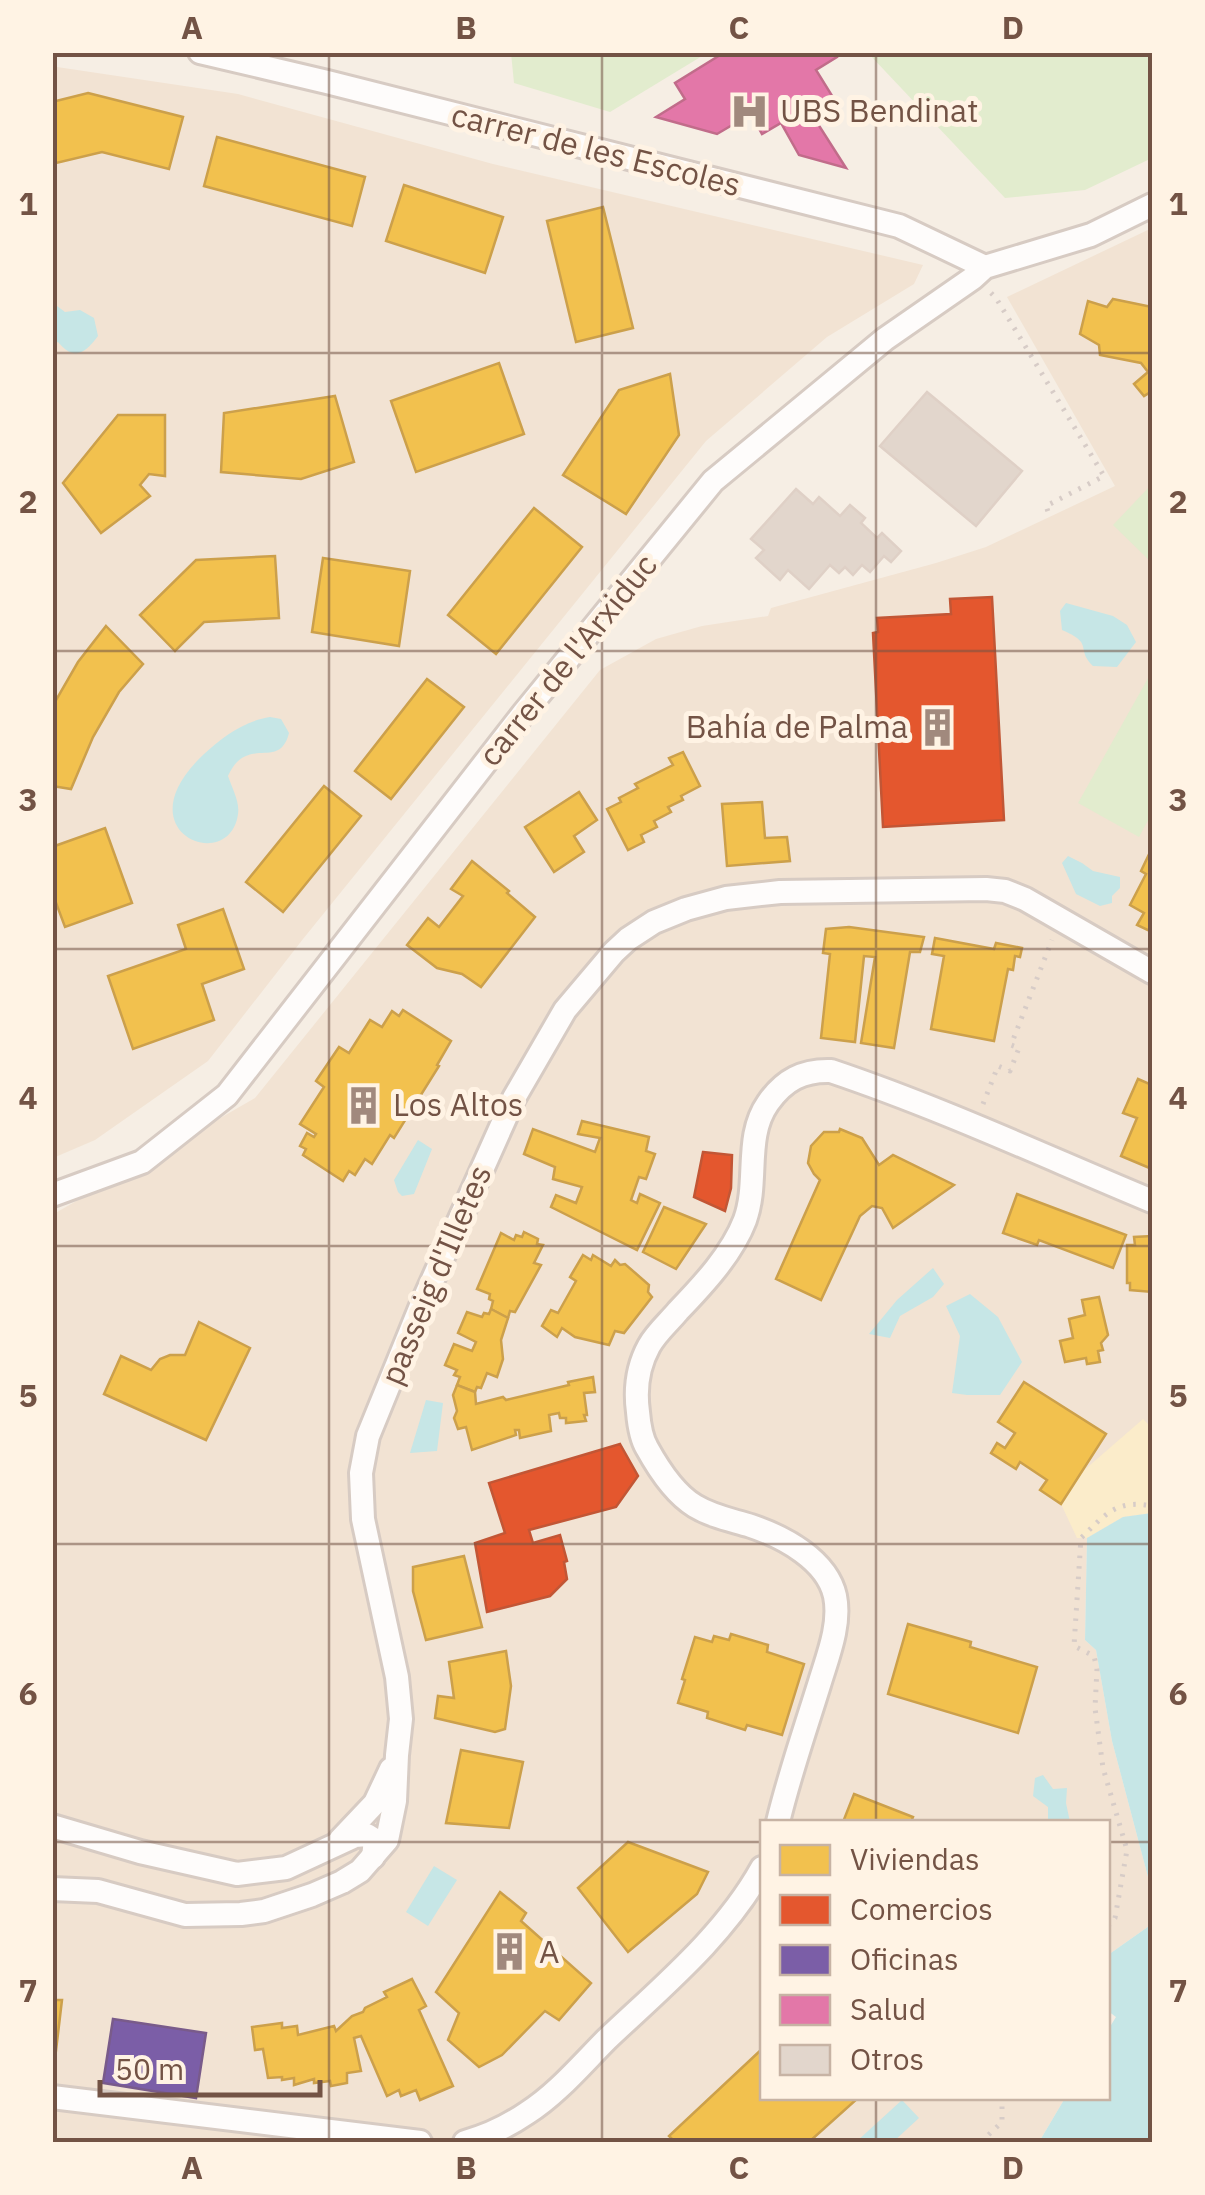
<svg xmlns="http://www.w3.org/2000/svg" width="1205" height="2195" font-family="'IBM Plex Sans',sans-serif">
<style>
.residential{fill:#f2e3d3}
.green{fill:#e2ecce}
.sand{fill:#fbecca}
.water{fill:#c6e6e6}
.homes{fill:#f2c14e;stroke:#cca04b;stroke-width:2.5}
.shops{fill:#e4572e;stroke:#c25635;stroke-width:2.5}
.offices{fill:#7b5ea7;stroke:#795b8a;stroke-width:2.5}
.health{fill:#e377a8;stroke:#c16c8a;stroke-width:2.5}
.building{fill:#e2d6cc;stroke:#dfd0c6;stroke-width:2.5}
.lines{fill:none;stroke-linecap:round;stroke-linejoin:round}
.street-casing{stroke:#d7cbc3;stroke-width:28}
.path{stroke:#d7ccc7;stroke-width:5;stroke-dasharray:2.5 8;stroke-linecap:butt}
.street{stroke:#fefcfb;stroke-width:22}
.grid{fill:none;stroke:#735345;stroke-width:2.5;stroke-opacity:0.55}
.labels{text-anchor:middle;stroke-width:10;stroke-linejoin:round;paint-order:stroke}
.poi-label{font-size:32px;fill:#735345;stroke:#fff3e4;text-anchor:start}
.street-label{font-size:32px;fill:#735345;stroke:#fff3e4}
.neatline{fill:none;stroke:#735345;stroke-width:4}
.grid-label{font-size:32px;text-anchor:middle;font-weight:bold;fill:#735345}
</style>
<rect width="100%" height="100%" fill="#f6eee4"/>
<g class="residential">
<path d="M57,67L238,94L493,164L923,265L914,284L827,337L706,441L303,939L208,1061L95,1140L53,1158V68Z"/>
<path d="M1152,228V1513L1123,1517L1087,1538L1085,1640L1096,1650L1112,1741L1152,1892V1924L1108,1955V1822H762V2098H1065L1039,2142H53L52,1215L255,1098L600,670L656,639L702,626L768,616L771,608L936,563L986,547L1115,486L1007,297Z"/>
</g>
<g class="green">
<path d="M511,53V52L707,53L610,112L514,83Z"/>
<path d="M868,53H1152V158L1085,190L1005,198Z"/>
<path d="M1152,484V563L1113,525Z"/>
<path d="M1152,671V813L1139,837L1078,803Z"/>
</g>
<path class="sand" d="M1143,1419L1152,1428V1513L1123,1517L1087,1538H1077L1061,1504L1082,1472Z"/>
<g class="water">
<path d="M53,303L65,312L80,310L94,318L98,336C85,353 75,362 58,342L53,344Z"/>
<path d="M1066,603L1113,616L1127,625L1136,642L1117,667L1093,666C1075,648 1095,644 1062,630L1060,611Z"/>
<path d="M270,717L281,719L289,733C279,772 247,733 228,776C232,788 240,802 238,814C230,875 121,833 203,755C222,737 244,721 270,717Z"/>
<path d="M1068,856L1082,863L1093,871L1120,877V888L1112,896V903L1100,906L1076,894L1062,863Z"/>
<path d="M418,1140L432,1149L414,1194L402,1196L398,1192L394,1180Z"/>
<path d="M933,1268L944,1284L933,1297L900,1316L890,1338L869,1334L897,1300Z"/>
<path d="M970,1294L998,1317L1022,1362L1000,1395H967L952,1393L960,1336L946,1306Z"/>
<path d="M426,1400L443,1403L437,1451L410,1453Z"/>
<path d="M1152,1513V1892L1112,1741L1096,1650L1085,1640L1087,1538L1123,1517Z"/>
<path d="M1043,1775L1053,1789L1067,1788L1066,1803L1070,1822H1048V1807L1033,1796L1035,1778Z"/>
<path d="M434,1866L457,1880L428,1926L406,1912Z"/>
<path d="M1152,1924V2142H1039L1065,2098H1108V2030L1116,2017L1108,2011V1955Z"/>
<path d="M902,2100L919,2118L893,2142H856Z"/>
</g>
<g class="homes">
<path d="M88,93L183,117L169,169L102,152L52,164V102Z"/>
<path d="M217,137L365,177L352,226L204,186Z"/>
<path d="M404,185L503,217L485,273L386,241Z"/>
<path d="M603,207L633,328L576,342L547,221Z"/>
<path d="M1113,299L1152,307V391L1144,396L1134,384L1148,372L1141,363L1100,355L1099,345L1080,334L1088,301L1107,307Z"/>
<path d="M499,363L524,434L416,472L391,401Z"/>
<path d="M670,374L679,435L626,514L563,475L619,390Z"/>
<path d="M335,396L354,462L301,479L221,472L224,413Z"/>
<path d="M118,415H165V476L149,474L140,485L150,496L101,533L63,483Z"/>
<path d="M534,508L582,547L496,654L448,615Z"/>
<path d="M275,556L279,618L204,622L175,651L140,615L196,560Z"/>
<path d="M323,558L410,571L399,646L312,632Z"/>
<path d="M106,626L143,664L119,692L93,737L71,789L52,786V707L78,662Z"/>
<path d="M427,679L464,707L391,799L355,771Z"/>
<path d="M683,752L700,786L681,796L683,800L668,807L671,812L654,821L657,827L641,835L644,842L628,850L607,809L621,802L619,798L638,788L635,784L673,765L669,758Z"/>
<path d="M324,786L361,816L283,912L246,882Z"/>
<path d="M579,792L597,820L574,836L584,852L554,872L525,827Z"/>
<path d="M762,802L765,838L787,837L790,861L727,866L722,804Z"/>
<path d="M105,828L132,903L65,927L52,892V847Z"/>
<path d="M1152,848V932L1137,925L1144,913L1130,905L1146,874L1141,871Z"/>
<path d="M472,861L509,891L507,893L535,917L481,987L462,974L437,968L407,945L428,918L439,927L463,896L451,889Z"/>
<path d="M223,909L244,969L202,984L214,1020L133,1049L108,976L186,949L178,925Z"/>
<path d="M849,927L924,937L920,952H910L894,1048L861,1043L875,957L864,956L855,1042L821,1038L830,954L823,953L826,929Z"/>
<path d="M935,938L994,949L996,943L1022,948L1020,957L1015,956L1013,970L1008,969L994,1041L931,1029L944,956L932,954Z"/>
<path d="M403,1010L451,1041L437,1065L439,1066L394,1138L390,1135L372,1164L365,1159L355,1175L349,1171L343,1181L303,1155L306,1149L300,1146L307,1133L314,1137L316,1134L300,1124L324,1087L316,1081L339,1047L349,1053L370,1020L382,1027L392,1011L399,1016Z"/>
<path d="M1138,1079L1152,1085V1169L1121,1156L1137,1118L1123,1113Z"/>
<path d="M582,1121L649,1137L646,1151L655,1154L646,1179L639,1177L631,1200L637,1203L640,1194L660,1203L637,1250L551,1207L556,1195L576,1203L582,1187L553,1179L555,1167L524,1154L533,1129L595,1152L600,1138L578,1134Z"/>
<path d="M840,1129L862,1138L879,1165L893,1155L954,1185L893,1228L882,1208L872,1206L860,1216L821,1300L776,1279L820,1180L814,1174L808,1163L811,1146L824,1132H839Z"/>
<path d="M1017,1194L1126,1235L1113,1268L1039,1240L1037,1245L1003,1233Z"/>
<path d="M664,1207L706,1224L676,1269L643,1252Z"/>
<path d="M524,1232L538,1239L537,1244L543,1245L534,1263L541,1265L515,1312L510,1311L508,1318L491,1309L493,1301L489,1299L490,1294L477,1289L501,1233L514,1240L516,1235L522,1237Z"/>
<path d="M1152,1236V1292L1130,1290V1283H1127V1245H1135L1134,1237Z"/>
<path d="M583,1255L591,1260L593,1255L611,1266L615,1260L620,1265L625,1264L649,1285L648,1292L652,1297L624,1333L615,1331L609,1345L575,1337L562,1328L557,1337L542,1326L551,1310L558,1313L576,1281L570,1277Z"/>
<path d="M1099,1297L1108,1335L1101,1343L1103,1350L1098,1351L1100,1362L1087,1364L1086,1358L1065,1362L1060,1341L1073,1338L1069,1319L1085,1315L1082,1300Z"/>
<path d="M491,1309L508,1318L501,1340L503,1359L497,1377L487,1373L481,1388L477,1387L475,1392L457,1385L460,1377L454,1375L457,1370L445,1365L454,1344L472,1351L476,1342L458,1333L467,1312L482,1317L484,1313L489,1314Z"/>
<path d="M199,1322L250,1348L206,1440L104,1394L121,1356L151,1370L160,1359L170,1355H185Z"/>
<path d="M593,1377L595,1392L584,1393L587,1415H584L586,1421L566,1423V1418H560L559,1413L549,1415L551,1431L520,1438L519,1430H515L516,1435L472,1450L466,1427L458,1429L454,1418L457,1411L453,1395L457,1385L475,1392L476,1404L503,1397L506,1400L569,1385L568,1382Z"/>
<path d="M1024,1382L1106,1434L1061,1504L1040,1490L1047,1480L1020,1462L1016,1469L991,1453L997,1443L1005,1448L1015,1433L998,1422Z"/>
<path d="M464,1556L482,1627L426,1640L413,1591V1567Z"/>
<path d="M908,1624L971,1642L970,1647L1037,1667L1018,1733L888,1694Z"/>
<path d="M731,1634L768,1645L767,1652L804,1664L782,1735L747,1725L745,1730L707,1718L708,1712L678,1703L685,1680L682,1679L695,1637L712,1642L714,1636L729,1640Z"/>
<path d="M506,1651L511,1686L505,1729L495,1732L435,1718L438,1696L454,1698L449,1662Z"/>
<path d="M461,1750L523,1762L509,1828L446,1823Z"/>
<path d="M854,1794L913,1817L911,1822H843Z"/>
<path d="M628,1842L708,1872L697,1894L628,1952L578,1888Z"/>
<path d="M500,1892L526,1913L521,1921L591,1983L559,2020L545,2011L502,2055L479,2067L448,2040L459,2013L436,1992Z"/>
<path d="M412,1979L426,2006L419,2010L453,2086L420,2100L416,2090L401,2096L399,2090L387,2096L361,2036L354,2038L361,2071L347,2073V2083L331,2086L330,2081L314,2083V2079L294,2085V2078L282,2080V2077L268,2078L263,2049L255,2050L252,2027L282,2023V2028L297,2026L298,2035L334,2026L336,2031L352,2016L363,2012L365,2008L387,1997L384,1992Z"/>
<path d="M52,2000H62L55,2059H52Z"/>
<path d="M762,2049V2098H858L809,2142H675L669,2136Z"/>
</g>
<g class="shops">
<path d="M992,597L1004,820L883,827L873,633L878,632L877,618L951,614L950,599Z"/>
<path d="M703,1152L732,1155L731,1188L725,1211L694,1197Z"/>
<path d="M620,1444L638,1476L616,1507L529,1530L533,1543L560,1535L567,1561L564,1562L567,1579L550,1596L487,1612L475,1543L505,1533L489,1483Z"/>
</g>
<path class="offices" d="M113,2019L206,2033L196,2098L103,2083Z"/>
<path class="health" d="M725,52H835L837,57L816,70L839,107L816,121L846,168L799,155L781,123L762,134L751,114L717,134L656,117L685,99L675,83Z"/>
<g class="building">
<path d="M927,392L1022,471L976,526L880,446Z"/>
<path d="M796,489L813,504L819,497L840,516L850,505L865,518L861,523L877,538L882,533L901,551L891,562L884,556L870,572L862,565L853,575L845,567L839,573L830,565L809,589L788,570L780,580L756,558L764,550L751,539Z"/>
</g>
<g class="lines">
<defs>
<g id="street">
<path d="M200,52L327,82L899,226L985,267"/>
<path d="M52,1195L142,1162L227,1095L523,714L713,481L885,339L973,278L985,267L1091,235L1152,205"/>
<path d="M778,1822C789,1776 805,1730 819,1685C827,1658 841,1625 835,1596C827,1560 784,1537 751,1526C732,1520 713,1517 695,1506C675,1494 658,1468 647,1448C641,1438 639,1424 638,1412C635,1390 638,1366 649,1346C656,1333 669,1322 678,1311C703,1285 732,1254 745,1220C759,1181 744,1137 768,1103C784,1080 803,1070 831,1071C941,1108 1046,1157 1152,1201"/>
<path d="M52,1826L140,1852L237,1874L286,1868L355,1836L367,1835L375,1840L373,1857"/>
<path d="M340,1840L375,1803L391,1769"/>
<path d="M52,1889L98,1891L185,1915L241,1914L264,1911L312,1895L342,1882L360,1871L387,1840L395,1801L397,1755L401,1719L397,1677L363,1519L361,1473L368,1436L421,1306L514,1098L565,1010L614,952L628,939L654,922L686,909L726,898L780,892L986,889L1005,891L1025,899L1152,972"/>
<path d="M52,2097L420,2142"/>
<path d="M465,2142C487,2136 508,2126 527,2113C557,2094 582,2064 607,2039C662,1987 725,1935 762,1868"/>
</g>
</defs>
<use href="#street" class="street-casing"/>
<g class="path">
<path d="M991,293L996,298L1104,476L1046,506L1050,517"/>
<path d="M983,1104L998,1066L1010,1071L1019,1048L1011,1045L1052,940"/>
<path d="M1108,1926L1115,1918L1127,1850L1103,1768L1095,1708L1097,1669L1094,1656L1074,1646L1081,1538C1105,1515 1116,1499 1152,1506"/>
<path d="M981,2142L1002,2122V2098"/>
</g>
<use href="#street" class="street"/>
</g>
<path class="grid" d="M329,52V2142M602,52V2142M876,52V1822M52,353H1152M52,651H1152M52,949H1152M52,1246H1152M52,1544H1152M52,1842H762M1108,1842H1152M876,2098V2142"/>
<defs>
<symbol id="hospital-bare" viewBox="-9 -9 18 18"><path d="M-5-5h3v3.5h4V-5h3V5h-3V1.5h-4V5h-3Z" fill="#a1897d" stroke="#fff3e4" stroke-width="2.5" paint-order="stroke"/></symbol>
<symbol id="building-bare" viewBox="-9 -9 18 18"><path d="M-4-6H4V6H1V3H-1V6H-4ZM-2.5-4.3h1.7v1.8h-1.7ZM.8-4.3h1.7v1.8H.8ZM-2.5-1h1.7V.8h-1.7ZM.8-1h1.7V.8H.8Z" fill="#a1897d" stroke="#fff3e4" stroke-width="2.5" paint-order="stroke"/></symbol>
</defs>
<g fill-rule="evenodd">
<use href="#hospital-bare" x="722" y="84" width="55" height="55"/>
<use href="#building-bare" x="910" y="700" width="55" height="55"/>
<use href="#building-bare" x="336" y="1078" width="55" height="55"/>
<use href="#building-bare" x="482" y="1924" width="55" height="55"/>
</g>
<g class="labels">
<g class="poi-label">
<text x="780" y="122">UBS Bendinat</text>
<text x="908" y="738" text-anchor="end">Bahía de Palma</text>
<text x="393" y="1116">Los Altos</text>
<text x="539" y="1963">A</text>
</g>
<g class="street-label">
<text transform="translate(596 150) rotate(14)" y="11">carrer de les Escoles</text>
<text transform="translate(568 660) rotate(-51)" y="11">carrer de l'Arxiduc</text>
<text transform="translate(436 1275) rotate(-67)" y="11">passeig d'Illetes</text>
</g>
</g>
<rect width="1205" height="2195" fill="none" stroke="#fff3e4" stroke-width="110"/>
<rect x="760" y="1820" width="350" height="280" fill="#fff3e4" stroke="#c7b3a4" stroke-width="2.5"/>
<rect x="780" y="1845" width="50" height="30" fill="#f2c14e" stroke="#c7b3a4" stroke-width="2.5"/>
<text x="850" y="1870" font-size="30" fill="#735345">Viviendas</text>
<rect x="780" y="1895" width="50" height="30" fill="#e4572e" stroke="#c7b3a4" stroke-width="2.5"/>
<text x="850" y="1920" font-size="30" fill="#735345">Comercios</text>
<rect x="780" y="1945" width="50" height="30" fill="#7b5ea7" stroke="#c7b3a4" stroke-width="2.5"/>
<text x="850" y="1970" font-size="30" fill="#735345">Oficinas</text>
<rect x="780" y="1995" width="50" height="30" fill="#e377a8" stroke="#c7b3a4" stroke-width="2.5"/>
<text x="850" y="2020" font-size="30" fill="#735345">Salud</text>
<rect x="780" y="2045" width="50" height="30" fill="#e2d6cc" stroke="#c7b3a4" stroke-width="2.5"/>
<text x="850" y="2070" font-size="30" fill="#735345">Otros</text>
<path d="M100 2080v15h220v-15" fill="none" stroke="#735345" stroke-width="5"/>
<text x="115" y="2080" font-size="30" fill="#735345" stroke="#fff3e4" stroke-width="8" paint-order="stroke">50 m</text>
<rect x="55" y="55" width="1095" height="2085" class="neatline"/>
<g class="grid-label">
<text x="192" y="39">A</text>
<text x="466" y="39">B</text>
<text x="739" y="39">C</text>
<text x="1013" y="39">D</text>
<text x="28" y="215">1</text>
<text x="1178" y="215">1</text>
<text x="28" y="513">2</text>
<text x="1178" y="513">2</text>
<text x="28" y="811">3</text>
<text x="1178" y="811">3</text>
<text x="28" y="1109">4</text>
<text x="1178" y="1109">4</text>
<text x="28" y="1407">5</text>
<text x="1178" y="1407">5</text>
<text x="28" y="1705">6</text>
<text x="1178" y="1705">6</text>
<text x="28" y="2002">7</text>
<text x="1178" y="2002">7</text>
<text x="192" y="2179">A</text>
<text x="466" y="2179">B</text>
<text x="739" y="2179">C</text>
<text x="1013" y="2179">D</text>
</g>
</svg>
